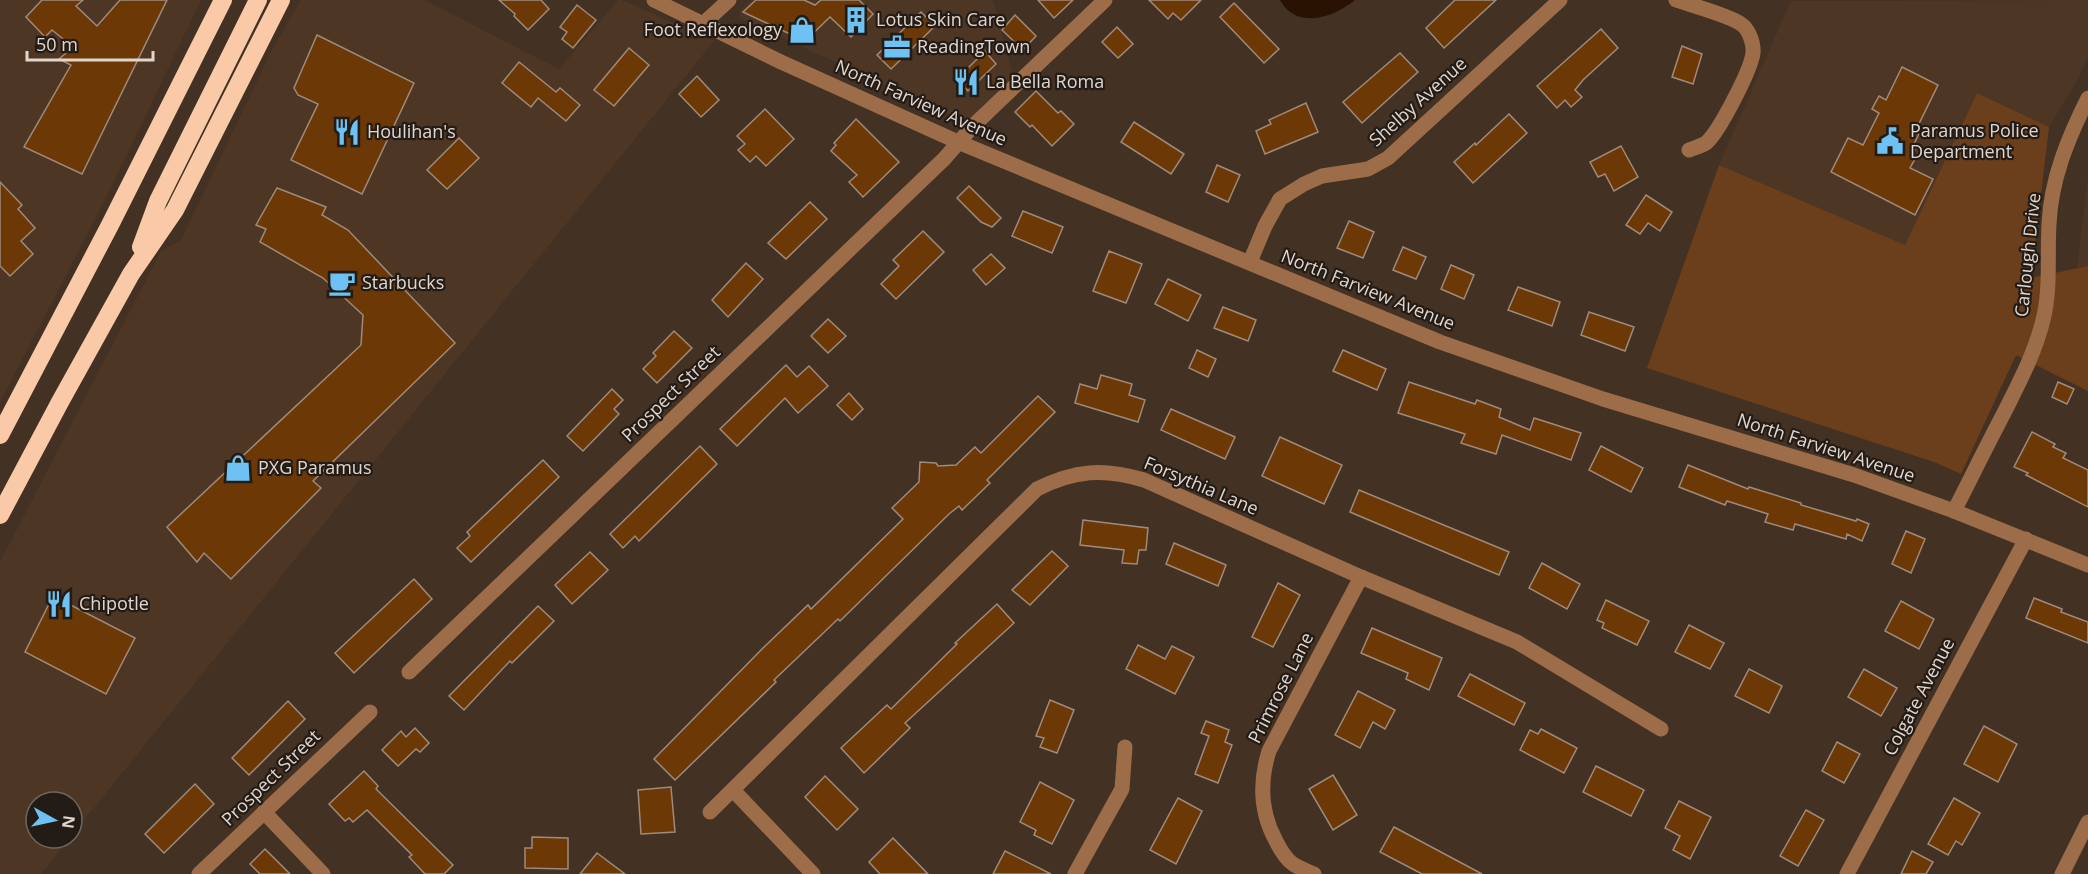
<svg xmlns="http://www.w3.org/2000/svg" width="2088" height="874" font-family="'Open Sans',sans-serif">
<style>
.built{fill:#4e3625}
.green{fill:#6c3f1c}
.water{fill:#291202}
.building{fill:#6c3806;stroke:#9f8a7b;stroke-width:1.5}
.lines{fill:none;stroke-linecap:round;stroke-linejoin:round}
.minor{stroke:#9d6c49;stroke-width:15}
.highway{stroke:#facaa8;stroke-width:18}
.labels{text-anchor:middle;stroke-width:4.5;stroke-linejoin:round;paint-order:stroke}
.poi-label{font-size:18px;fill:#e1d6ce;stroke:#231b15;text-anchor:start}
.street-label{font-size:18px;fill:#e1d6ce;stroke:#231b15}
</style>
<rect width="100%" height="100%" fill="#433124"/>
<g class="built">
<path d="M0,0H201L104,202L0,402Z"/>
<path d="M301,0H424L559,69L618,0H622L714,41L72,835V802H36V838H70L41,874H0V562L161,251L181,240L273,48Z"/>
<path d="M751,0H993L1016,85L973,126L740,18V11Z"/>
<path d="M2088,0V57L2079,77L2049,127L1977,93L1905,245L1719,165L1791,1Z"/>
<path d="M2088,177V266L2077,268Z"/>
</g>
<path class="green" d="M1977,93L2049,127L2031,278L2088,266V391L2016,355L1961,474L1934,462L1647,368L1719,165L1905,245Z"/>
<path class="water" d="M1280,0H1355C1333,18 1296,30 1280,0Z"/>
<g class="building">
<path d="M42,0H83L76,6L97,26L120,0H167L82,174L24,147L71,65L59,59L73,47L52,30L45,37L26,17Z"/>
<path d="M499,0H541L549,9L528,30L514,16L515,14Z"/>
<path d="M756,0H804L815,5L821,0H859L873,14L851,37L830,17L805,41L743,12Z"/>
<path d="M1038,0H1073L1054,18Z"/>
<path d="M1149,0H1201L1181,20L1173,13L1168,19Z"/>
<path d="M1455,0H1496L1444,48L1426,28Z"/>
<path d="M1234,3L1279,49L1264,63L1220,17Z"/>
<path d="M577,5L596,20L573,48L562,39L567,32L560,27Z"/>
<path d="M921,12L935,26L891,69L877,55Z"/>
<path d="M1015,15L1036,36L1023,50L1002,30Z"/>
<path d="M1117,27L1133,44L1118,58L1102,42Z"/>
<path d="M1601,29L1618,48L1583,80L1575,90L1582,97L1571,107L1565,100L1557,108L1537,86Z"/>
<path d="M317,35L414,83L362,194L291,160L318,104L298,95L294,88Z"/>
<path d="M1682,46L1702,54L1693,84L1672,77Z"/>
<path d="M629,48L649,65L614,106L594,90Z"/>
<path d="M985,51L996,64L968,91L957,79Z"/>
<path d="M1400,53L1418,72L1362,123L1343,102Z"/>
<path d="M519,62L556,92L560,88L580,105L566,121L538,98L531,107L502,83Z"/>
<path d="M1902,67L1938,85L1915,132L1919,134L1914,144L1917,146L1912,157L1915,159L1910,168L1933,179L1915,215L1831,172L1848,138L1863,145L1879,113L1872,109L1879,96L1886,100Z"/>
<path d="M697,76L719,100L701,117L679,94Z"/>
<path d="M1036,91L1058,113L1061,111L1074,124L1052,146L1032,125L1030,127L1015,112Z"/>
<path d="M1306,103L1318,132L1265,154L1256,131L1271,124L1269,120Z"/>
<path d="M765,109L794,139L766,166L756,156L750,162L738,150L745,144L737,136Z"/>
<path d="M1509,114L1527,133L1473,183L1454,162L1475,143L1476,145Z"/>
<path d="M856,119L899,162L863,197L849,182L857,175L831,151L836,145L834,143Z"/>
<path d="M1134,122L1184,154L1171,174L1121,142Z"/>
<path d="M459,138L479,158L447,189L427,170Z"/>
<path d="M1621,146L1638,177L1614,191L1605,174L1598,177L1590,162Z"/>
<path d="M1217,165L1240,175L1228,202L1206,192Z"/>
<path d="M0,182L22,205L18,209L35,228L21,241L33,254L10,276L0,266Z"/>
<path d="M969,186L1001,218L992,227L981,222L957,198Z"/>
<path d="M277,188L326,207L322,215L348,230L455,343L313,481L321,488L231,579L204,553L197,562L167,527L361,345L363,315L323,278L260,242L266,229L256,225Z"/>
<path d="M1646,195L1672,212L1660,231L1648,223L1640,234L1626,225Z"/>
<path d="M810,202L827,219L786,259L768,243Z"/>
<path d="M1023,211L1063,227L1052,253L1012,236Z"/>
<path d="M1349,221L1374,232L1363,258L1337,248Z"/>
<path d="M923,231L944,252L896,299L881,284L899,266L893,260Z"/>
<path d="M1403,247L1426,257L1416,279L1393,270Z"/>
<path d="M1109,251L1142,264L1126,303L1093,291Z"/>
<path d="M991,254L1005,268L986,285L973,270Z"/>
<path d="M746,263L763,279L728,317L712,300Z"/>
<path d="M1451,265L1474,275L1464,299L1441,289Z"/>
<path d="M1168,279L1201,295L1188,321L1155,304Z"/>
<path d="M1518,287L1560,302L1552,326L1508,310Z"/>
<path d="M1223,307L1256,320L1248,341L1214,328Z"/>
<path d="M1589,312L1634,327L1625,351L1581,335Z"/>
<path d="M828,319L846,336L828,353L811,336Z"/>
<path d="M674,331L692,348L657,383L643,369L656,356L653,353Z"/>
<path d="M1197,350L1216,359L1208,377L1189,368Z"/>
<path d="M1343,350L1386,369L1377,390L1333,371Z"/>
<path d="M786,365L797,377L809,366L828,386L798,413L785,398L737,446L720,429Z"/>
<path d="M1101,375L1132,384L1129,395L1145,400L1138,422L1075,403L1080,384L1097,389Z"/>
<path d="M1409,382L1475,404L1477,400L1501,409L1499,417L1530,430L1534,418L1581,433L1571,460L1502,435L1496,454L1461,443L1465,434L1398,413Z"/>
<path d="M2058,382L2074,389L2067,404L2052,397Z"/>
<path d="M612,389L623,400L614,409L619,414L583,451L567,436Z"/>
<path d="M849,393L863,409L852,420L837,405Z"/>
<path d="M1038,396L1055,412L987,480L990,483L962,510L959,506L949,514L840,621L838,619L774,680L776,682L675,780L654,759L762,649L808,605L811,609L903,519L892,508L919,482L920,462L936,463L938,466L956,465L975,447L981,453Z"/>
<path d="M1171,409L1235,437L1225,459L1161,430Z"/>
<path d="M2032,432L2055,444L2053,447L2066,453L2063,458L2088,470V507L2026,475L2028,473L2014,467Z"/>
<path d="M1280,437L1342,465L1324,504L1262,476Z"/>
<path d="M700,446L717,464L639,541L635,536L623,548L610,534Z"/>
<path d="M1601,446L1643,468L1631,492L1589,470Z"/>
<path d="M543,460L559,477L471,562L457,548L470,536L467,532Z"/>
<path d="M1688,465L1748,489L1749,487L1801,503V505L1856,521L1857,519L1869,524L1862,541L1847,534L1846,539L1795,524L1793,530L1765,522L1768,514L1727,501L1725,505L1679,487Z"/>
<path d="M1359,490L1509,552L1499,575L1350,512Z"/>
<path d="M1083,520L1148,528L1146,550H1139L1137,564L1122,563L1124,550L1080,545Z"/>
<path d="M1906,531L1925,539L1911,573L1892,564Z"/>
<path d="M1174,543L1226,565L1218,586L1166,564Z"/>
<path d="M1052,551L1068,566L1030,605L1012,590Z"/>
<path d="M590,552L608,570L572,604L555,585Z"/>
<path d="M1542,563L1580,584L1567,609L1529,588Z"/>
<path d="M414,579L432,599L354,673L335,653Z"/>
<path d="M1278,583L1300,595L1273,647L1252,637Z"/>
<path d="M53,596L135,638L106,694L25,652Z"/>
<path d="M2034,598L2062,609L2061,612L2088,622V643L2026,618Z"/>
<path d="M1606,600L1649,621L1637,645L1602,628L1604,623L1597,620Z"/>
<path d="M1901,601L1934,619L1919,649L1885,631Z"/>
<path d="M997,604L1014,623L905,723L910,728L864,773L841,748L887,705L891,709L957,644L955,643Z"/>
<path d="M538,606L554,621L512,663L510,661L464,710L449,696Z"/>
<path d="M1689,625L1724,643L1710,669L1675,652Z"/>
<path d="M1372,628L1442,658L1429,690L1406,679L1408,673L1361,653Z"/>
<path d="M1138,645L1165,659L1172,646L1194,657L1175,694L1126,669Z"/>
<path d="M1749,669L1782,686L1769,713L1735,696Z"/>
<path d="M1864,669L1897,688L1881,716L1848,697Z"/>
<path d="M1470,674L1525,703L1514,725L1458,696Z"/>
<path d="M1358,691L1395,710L1385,729L1373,722L1360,748L1335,735Z"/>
<path d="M1050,700L1074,710L1057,753L1040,747L1044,738L1036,736Z"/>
<path d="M288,701L305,719L249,775L232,758Z"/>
<path d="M1206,721L1229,730L1225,742L1232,745L1218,783L1195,774L1209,736L1201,733Z"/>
<path d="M1984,726L2017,744L1998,782L1964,764Z"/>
<path d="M415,728L429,743L420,752L416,749L398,766L382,750L401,731L406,737Z"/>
<path d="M1541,729L1577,748L1564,773L1520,750L1530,730L1538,734Z"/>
<path d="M1837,742L1860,754L1844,783L1822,771Z"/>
<path d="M1596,766L1644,790L1631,816L1583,792Z"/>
<path d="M364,771L378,786L376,789L453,865L444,874H425L409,857L412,855L367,810L353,822L349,818L345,821L329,804Z"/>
<path d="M1333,775L1357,815L1333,830L1309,789Z"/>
<path d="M825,776L858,809L837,830L805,797Z"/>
<path d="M1040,782L1074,800L1052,844L1034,835L1036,830L1020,822Z"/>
<path d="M195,784L214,804L164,853L145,834Z"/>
<path d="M671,787L675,832L641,834L638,790Z"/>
<path d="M1178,798L1202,811L1176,864L1150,850Z"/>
<path d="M1954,798L1980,813L1962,845L1956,841L1948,855L1928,844Z"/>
<path d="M1679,801L1711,817L1690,859L1673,850L1680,836L1665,828Z"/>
<path d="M1806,810L1824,820L1798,866L1780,856Z"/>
<path d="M1394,827L1482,874H1422L1380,852Z"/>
<path d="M532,837L568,838V869L525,868V848H532Z"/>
<path d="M893,838L928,874H880L869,862Z"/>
<path d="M265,849L290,874H260L250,864Z"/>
<path d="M1005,851L1051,874H993Z"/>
<path d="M1912,851L1933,862L1926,874H1901Z"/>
<path d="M597,853L625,874H580Z"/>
</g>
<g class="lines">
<g class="minor">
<path d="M654,0L781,62L958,142L1440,342L1603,399L1854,475L1954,511L2088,565"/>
<path d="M1676,0C1691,5 1731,16 1741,24C1749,29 1754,44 1753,53C1751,70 1719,132 1706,143C1701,146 1694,148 1689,150"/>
<path d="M704,23L729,0"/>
<path d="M1250,262L1265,226L1280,199L1304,184L1322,176L1368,169L1388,158L1560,0"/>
<path d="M1954,511C1971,478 1987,445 2004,413C2019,383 2035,353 2043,320C2051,289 2047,256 2049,224C2051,179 2068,138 2088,98"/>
<path d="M409,672L944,159L973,126L1105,0"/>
<path d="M733,790L813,874"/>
<path d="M264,812L323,874"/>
<path d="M710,812L1037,489C1075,470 1103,468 1144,480L1361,577L1517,642L1661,729"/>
<path d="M199,874L370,712"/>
<path d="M1075,874L1122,789L1125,747"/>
<path d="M1314,874C1307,871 1299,868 1293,864C1286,859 1280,849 1276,841C1260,812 1259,783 1269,751L1361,577"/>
<path d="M1847,874L2026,539"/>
<path d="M2062,874L2088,822"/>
</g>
<g class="highway">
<path d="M141,247L158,201L258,0"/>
<path d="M0,435L110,225L223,0"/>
<path d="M0,515L60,402L131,274L175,210L281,0"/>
</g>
</g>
<defs>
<symbol id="building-bare" viewBox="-9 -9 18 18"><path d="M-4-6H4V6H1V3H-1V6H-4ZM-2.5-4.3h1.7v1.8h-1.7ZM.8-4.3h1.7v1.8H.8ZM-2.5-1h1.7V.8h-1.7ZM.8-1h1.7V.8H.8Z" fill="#6ec2f3" stroke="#231b15" stroke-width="2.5" paint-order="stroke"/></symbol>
<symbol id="shop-bare" viewBox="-9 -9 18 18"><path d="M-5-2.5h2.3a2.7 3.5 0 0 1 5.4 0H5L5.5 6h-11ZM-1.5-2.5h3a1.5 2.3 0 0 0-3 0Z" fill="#6ec2f3" stroke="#231b15" stroke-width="2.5" paint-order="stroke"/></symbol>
<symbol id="office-bare" viewBox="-9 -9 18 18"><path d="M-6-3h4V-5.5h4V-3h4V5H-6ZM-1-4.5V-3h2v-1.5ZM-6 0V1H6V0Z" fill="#6ec2f3" stroke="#231b15" stroke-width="2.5" paint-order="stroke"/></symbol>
<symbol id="restaurant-bare" viewBox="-9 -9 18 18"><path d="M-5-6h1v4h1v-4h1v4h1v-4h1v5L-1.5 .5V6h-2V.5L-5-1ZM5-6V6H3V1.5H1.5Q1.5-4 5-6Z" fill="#6ec2f3" stroke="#231b15" stroke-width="2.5" paint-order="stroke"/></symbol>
<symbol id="civic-bare" viewBox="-9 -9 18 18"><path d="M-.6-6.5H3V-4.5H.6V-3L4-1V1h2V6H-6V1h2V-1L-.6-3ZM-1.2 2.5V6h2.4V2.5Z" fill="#6ec2f3" stroke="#231b15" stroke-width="2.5" paint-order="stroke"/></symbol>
<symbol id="cafe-bare" viewBox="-9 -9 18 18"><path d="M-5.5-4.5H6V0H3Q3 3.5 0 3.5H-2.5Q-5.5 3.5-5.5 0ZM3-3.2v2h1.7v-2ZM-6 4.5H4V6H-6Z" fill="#6ec2f3" stroke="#231b15" stroke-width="2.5" paint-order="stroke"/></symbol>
</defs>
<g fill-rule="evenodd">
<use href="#building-bare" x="837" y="1" width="38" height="38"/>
<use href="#shop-bare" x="783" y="11" width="38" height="38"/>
<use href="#office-bare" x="878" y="28" width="38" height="38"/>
<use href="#restaurant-bare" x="947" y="63" width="38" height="38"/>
<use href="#restaurant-bare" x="328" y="113" width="38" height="38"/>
<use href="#civic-bare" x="1871" y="122" width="38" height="38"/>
<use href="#cafe-bare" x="323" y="264" width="38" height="38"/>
<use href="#shop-bare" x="219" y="449" width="38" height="38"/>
<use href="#restaurant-bare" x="40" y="585" width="38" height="38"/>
</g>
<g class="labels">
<g class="poi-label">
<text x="876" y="26">Lotus Skin Care</text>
<text x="782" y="36" text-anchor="end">Foot Reflexology</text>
<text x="917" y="53">ReadingTown</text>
<text x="986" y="88">La Bella Roma</text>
<text x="1910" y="137">Paramus Police<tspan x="1910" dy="21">Department</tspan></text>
<text x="367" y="138">Houlihan's</text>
<text x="362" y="289">Starbucks</text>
<text x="258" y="474">PXG Paramus</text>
<text x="79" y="610">Chipotle</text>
</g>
<g class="street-label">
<text transform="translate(1418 102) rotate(-42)" y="6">Shelby Avenue</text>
<text transform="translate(921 103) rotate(24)" y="6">North Farview Avenue</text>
<text transform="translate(2028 255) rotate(-84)" y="6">Carlough Drive</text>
<text transform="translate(1368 290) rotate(22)" y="6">North Farview Avenue</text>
<text transform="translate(671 394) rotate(-44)" y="6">Prospect Street</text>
<text transform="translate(1826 448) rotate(18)" y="6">North Farview Avenue</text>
<text transform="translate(1201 486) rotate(23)" y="6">Forsythia Lane</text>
<text transform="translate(1281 688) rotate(-63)" y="6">Primrose Lane</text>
<text transform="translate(1919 697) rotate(-62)" y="6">Colgate Avenue</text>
<text transform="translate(271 778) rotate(-44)" y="6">Prospect Street</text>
</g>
</g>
<g transform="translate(54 820) rotate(98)"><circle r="28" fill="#231b15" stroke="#6f665f" stroke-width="1.5"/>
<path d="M0-4.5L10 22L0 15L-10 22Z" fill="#6ec2f3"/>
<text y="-9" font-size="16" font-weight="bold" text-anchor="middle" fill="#e1d6ce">N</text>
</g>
<path d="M27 51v9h126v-9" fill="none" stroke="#e1d6ce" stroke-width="3"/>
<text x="36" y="51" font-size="18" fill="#e1d6ce" stroke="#231b15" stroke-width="4.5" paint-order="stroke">50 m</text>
</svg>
